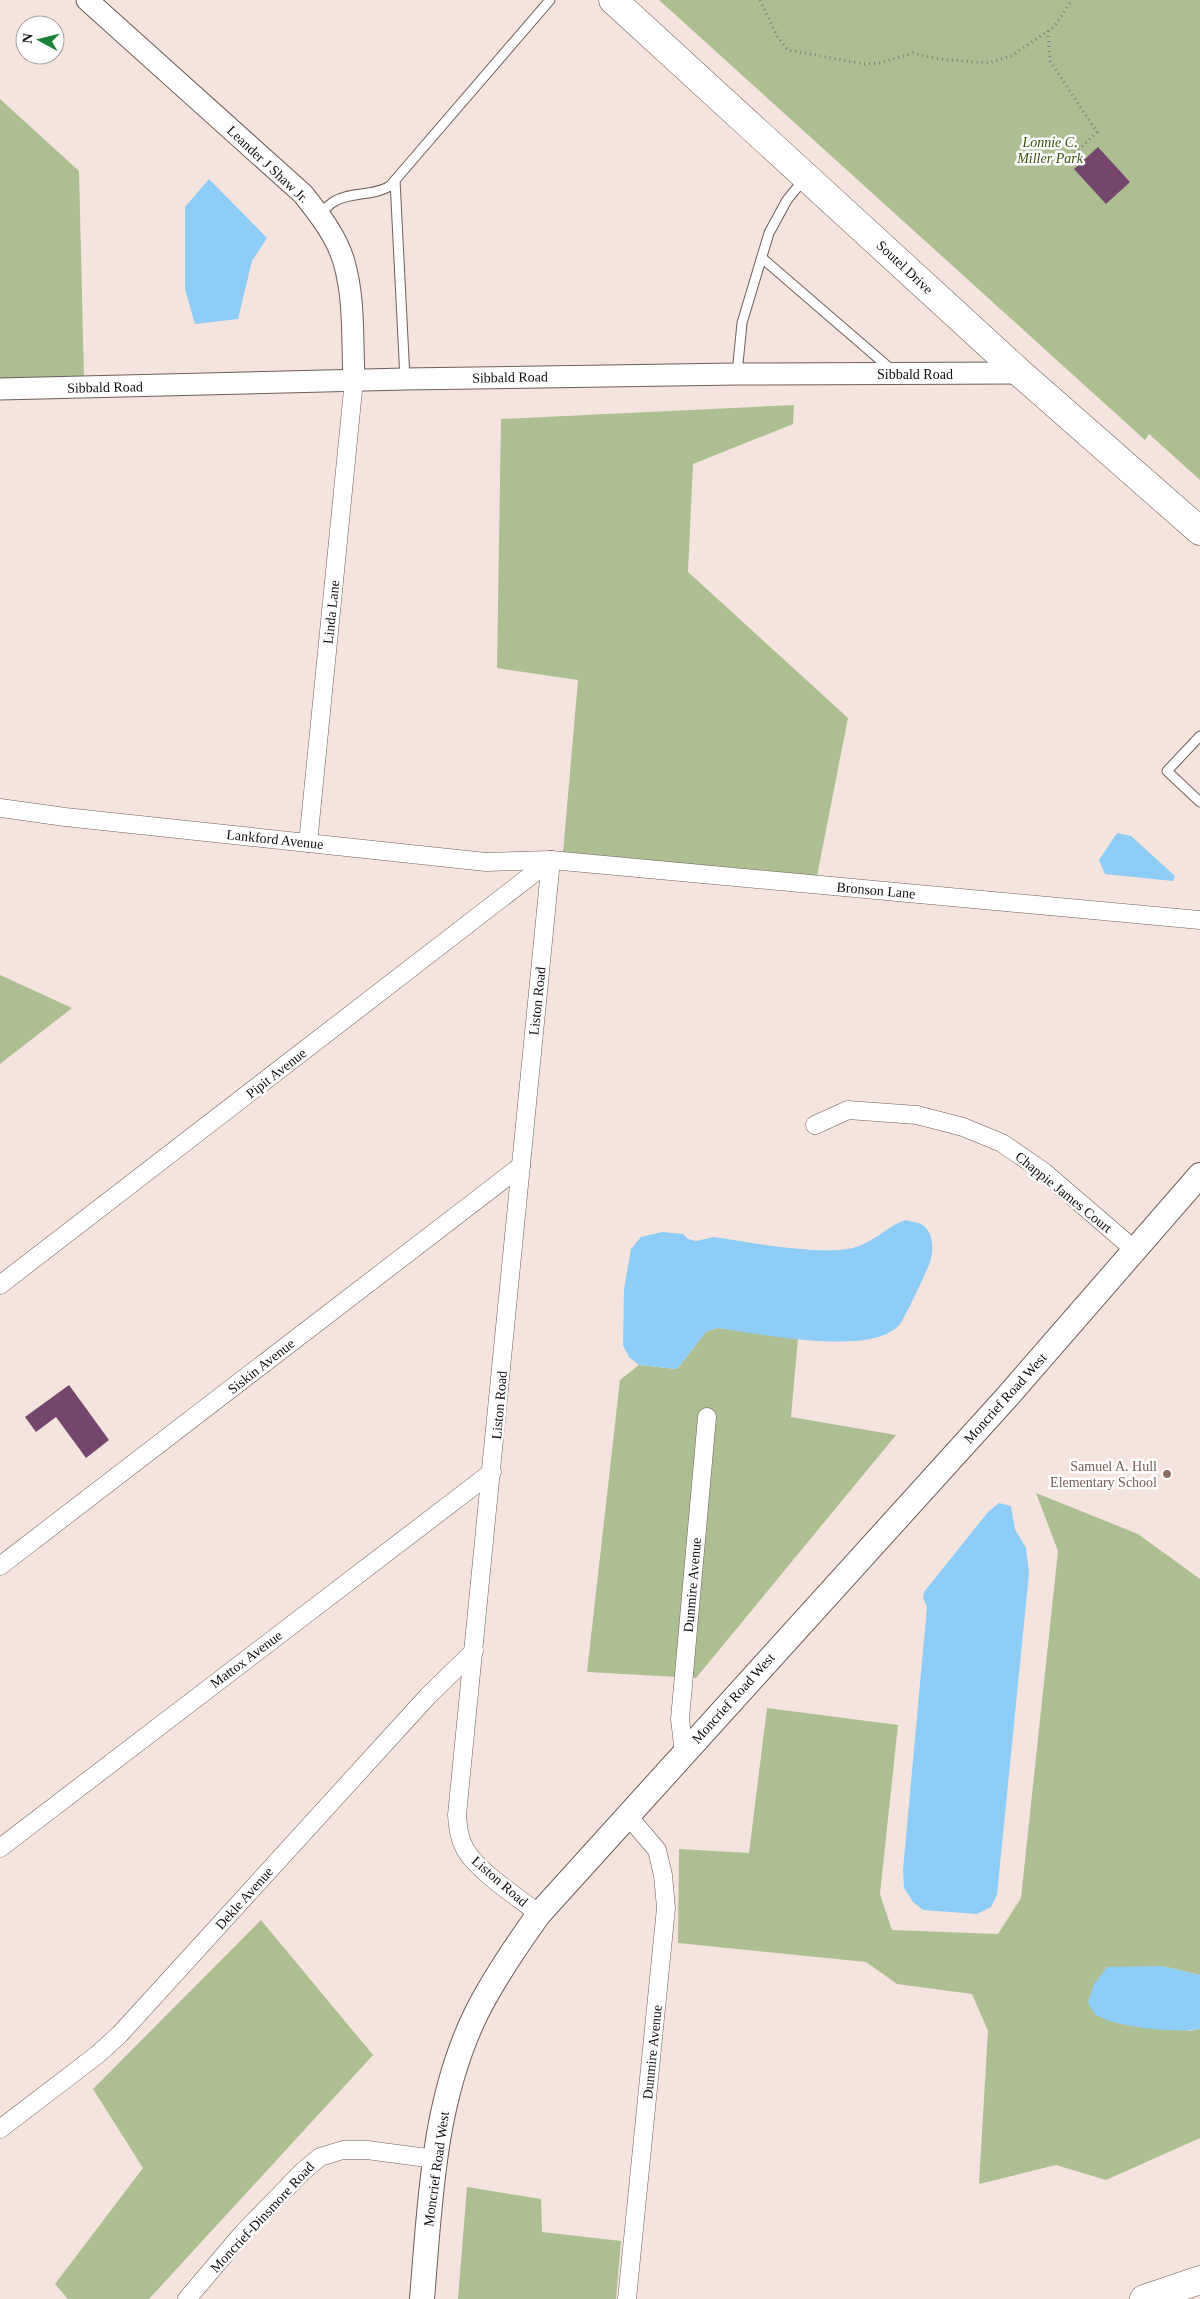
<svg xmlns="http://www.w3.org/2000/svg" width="1200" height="2299" font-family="'Times New Roman',serif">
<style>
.green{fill:#adbe91}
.water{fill:#8ecdf8}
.building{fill:#75456e}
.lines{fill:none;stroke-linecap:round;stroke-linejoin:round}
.service-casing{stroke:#6d5e58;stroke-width:11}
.minor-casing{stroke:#6d5e58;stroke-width:19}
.tertiary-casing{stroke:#6d5e58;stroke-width:23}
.secondary-casing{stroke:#6d5e58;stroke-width:26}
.primary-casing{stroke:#6d5e58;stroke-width:29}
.trunk-casing{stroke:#6d5e58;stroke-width:29}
.path{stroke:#867b76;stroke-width:3;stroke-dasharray:1 4;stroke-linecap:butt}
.service{stroke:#fff;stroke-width:9}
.minor{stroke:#fff;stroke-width:18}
.tertiary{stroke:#fff;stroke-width:21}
.secondary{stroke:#fff;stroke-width:24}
.primary{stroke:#fff;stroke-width:28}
.trunk{stroke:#fff;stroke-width:28}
.education-dot{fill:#8d6e63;stroke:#fff;stroke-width:2}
.labels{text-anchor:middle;stroke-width:5;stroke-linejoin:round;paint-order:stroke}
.park-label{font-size:14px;font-style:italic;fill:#3d510c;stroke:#fff}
.street-label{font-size:14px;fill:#130e0c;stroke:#fff}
.education-label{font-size:14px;fill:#785e54;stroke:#fff;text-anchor:end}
</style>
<rect width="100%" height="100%" fill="#f5e4dd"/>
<g class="green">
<path d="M659,0H1200V480L1149,434L1145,440Z"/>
<path d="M0,99L79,171L84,378L0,380Z"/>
<path d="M794,405L793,424L693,464L688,572L848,718L817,876L563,853L578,680L497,668L501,419Z"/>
<path d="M0,975L72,1008L0,1064Z"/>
<path d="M717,1328L798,1338L791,1417L896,1435L696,1678L587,1672L620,1380L639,1365L677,1369L706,1332Z"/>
<path d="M1036,1493L1138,1534L1200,1579V1975L1162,1966L1188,2031L1200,2029V2138L1106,2180L1056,2165L979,2184L988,2031L972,1994L897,1984L866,1962L678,1943L679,1849L749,1853L767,1708L898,1725L880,1894L892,1930L998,1934L1021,1898L1058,1551Z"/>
<path d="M261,1920L373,2055L149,2299H68L55,2284L143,2168L93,2089Z"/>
<path d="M467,2187L541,2199L542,2232L621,2241L616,2299H458Z"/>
</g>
<g class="water">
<path d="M209,179L267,238L252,261L238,319L195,324L185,289V207Z"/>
<path d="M1117,833L1131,836L1175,876L1173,881L1105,874L1099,860Z"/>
<path d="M906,1220C911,1222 917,1222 921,1224C934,1231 934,1250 930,1262C927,1271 905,1318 900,1324C873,1358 757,1333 717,1328L706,1332L677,1369L639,1365L629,1357L623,1345L624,1289L631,1249L641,1237L662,1232L683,1234L688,1239L696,1241L714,1237C748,1242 830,1258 859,1246C876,1240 889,1225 906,1220Z"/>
<path d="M999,1503L1011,1506L1015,1529L1026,1548L1029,1573L997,1895L991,1907L977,1914L923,1910L913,1902L904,1888L903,1870L927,1607L923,1598L924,1592L988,1512Z"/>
<path d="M1162,1966L1200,1975V2029C1177,2033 1117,2028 1096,2015C1093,2013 1090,2006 1088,2002L1093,1986L1107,1967Z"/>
</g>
<g class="building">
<path d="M1098,147L1130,182L1106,204L1074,169Z"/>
<path d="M69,1385L109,1440L86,1458L56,1417L36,1432L25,1417Z"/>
</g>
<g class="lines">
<defs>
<g id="service">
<path d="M395,180L405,379"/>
<path d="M320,215C324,210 329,204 335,201C352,191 372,197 390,186L550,0"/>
<path d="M762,258L893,371"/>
<path d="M737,374L742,323L769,233L787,200L804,179"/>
<path d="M1200,736L1167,771L1200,802"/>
</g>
<g id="minor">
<path d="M0,808L65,817L486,862L551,860L1200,920"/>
<path d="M308,843L354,380"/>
<path d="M815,1125L848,1110L917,1115L963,1127L1002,1143L1044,1172L1136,1251"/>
<path d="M0,1285L551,860"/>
<path d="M0,1566L521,1166"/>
<path d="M684,1753L680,1719L707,1417"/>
<path d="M0,1848L492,1472"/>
<path d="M539,1914C518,1897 478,1872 465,1849C459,1838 458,1827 457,1815L551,860"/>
<path d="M0,2129L97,2055L120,2034L428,1696L474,1651"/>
<path d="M187,2299L242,2234L302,2172L320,2157L343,2150H367L435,2159"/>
<path d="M627,2299L666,1908L663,1875L657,1850L628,1816"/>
</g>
<g id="tertiary">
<path d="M87,0L303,194C319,214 337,237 344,262C355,300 352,341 354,380"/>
<path d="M0,389L405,379L737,374L1020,373"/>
</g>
<path id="secondary" d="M422,2299C430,2203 433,2102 476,2014C494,1978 516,1946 539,1914L1007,1397L1200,1175"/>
<path id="primary" d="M613,0L1020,373L1200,531"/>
<path id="trunk" d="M1144,2299L1200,2280"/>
</defs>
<use href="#service" class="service-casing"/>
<use href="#minor" class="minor-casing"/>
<use href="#tertiary" class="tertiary-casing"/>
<use href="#secondary" class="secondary-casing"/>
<use href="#primary" class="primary-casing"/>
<use href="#trunk" class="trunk-casing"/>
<g class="path">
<path d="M760,0L778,38L788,50L864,64L880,63L913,53L939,59L988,63L1011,56L1054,27L1072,0"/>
<path d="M1048,31L1050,61L1097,132L1067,161"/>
</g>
<use href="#service" class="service"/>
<use href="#minor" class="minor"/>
<use href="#tertiary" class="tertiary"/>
<use href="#secondary" class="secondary"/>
<use href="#primary" class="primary"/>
<use href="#trunk" class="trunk"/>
</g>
<circle class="education-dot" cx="1167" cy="1474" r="5"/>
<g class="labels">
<g class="park-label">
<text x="1050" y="147">Lonnie C.<tspan x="1050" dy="16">Miller Park</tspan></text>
</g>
<g class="street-label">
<text transform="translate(268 164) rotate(43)" y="5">Leander J Shaw Jr.</text>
<text transform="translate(905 267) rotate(43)" y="5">Soutel Drive</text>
<text x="915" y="379">Sibbald Road</text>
<text transform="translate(510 377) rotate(-1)" y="5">Sibbald Road</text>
<text transform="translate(105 387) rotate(-1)" y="5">Sibbald Road</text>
<text transform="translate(331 612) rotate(-84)" y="5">Linda Lane</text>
<text transform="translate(275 839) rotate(6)" y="5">Lankford Avenue</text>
<text transform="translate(876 890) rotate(5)" y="5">Bronson Lane</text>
<text transform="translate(537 1001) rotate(-84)" y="5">Liston Road</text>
<text transform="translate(276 1073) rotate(-38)" y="5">Pipit Avenue</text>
<text transform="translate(1064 1192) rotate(39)" y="5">Chappie James Court</text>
<text transform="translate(261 1366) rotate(-38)" y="5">Siskin Avenue</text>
<text transform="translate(1005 1398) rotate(-48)" y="5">Moncrief Road West</text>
<text transform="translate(499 1405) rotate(-85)" y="5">Liston Road</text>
<text transform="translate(692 1585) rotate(-85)" y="5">Dunmire Avenue</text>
<text transform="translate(246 1659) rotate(-37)" y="5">Mattox Avenue</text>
<text transform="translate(733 1698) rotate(-48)" y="5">Moncrief Road West</text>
<text transform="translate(500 1881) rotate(41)" y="5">Liston Road</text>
<text transform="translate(244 1898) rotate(-48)" y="5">Dekle Avenue</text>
<text transform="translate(652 2052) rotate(-84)" y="5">Dunmire Avenue</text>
<text transform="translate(436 2169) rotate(-82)" y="5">Moncrief Road West</text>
<text transform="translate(262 2217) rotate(-47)" y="5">Moncrief-Dinsmore Road</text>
</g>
<g class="education-label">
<text x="1157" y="1471">Samuel A. Hull<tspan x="1157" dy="16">Elementary School</tspan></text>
</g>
</g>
<g transform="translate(40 40) rotate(277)"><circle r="24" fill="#ffffff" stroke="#a19f9e"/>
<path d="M0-4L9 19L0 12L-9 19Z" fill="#198237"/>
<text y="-8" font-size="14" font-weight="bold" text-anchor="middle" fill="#130e0c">N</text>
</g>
</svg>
